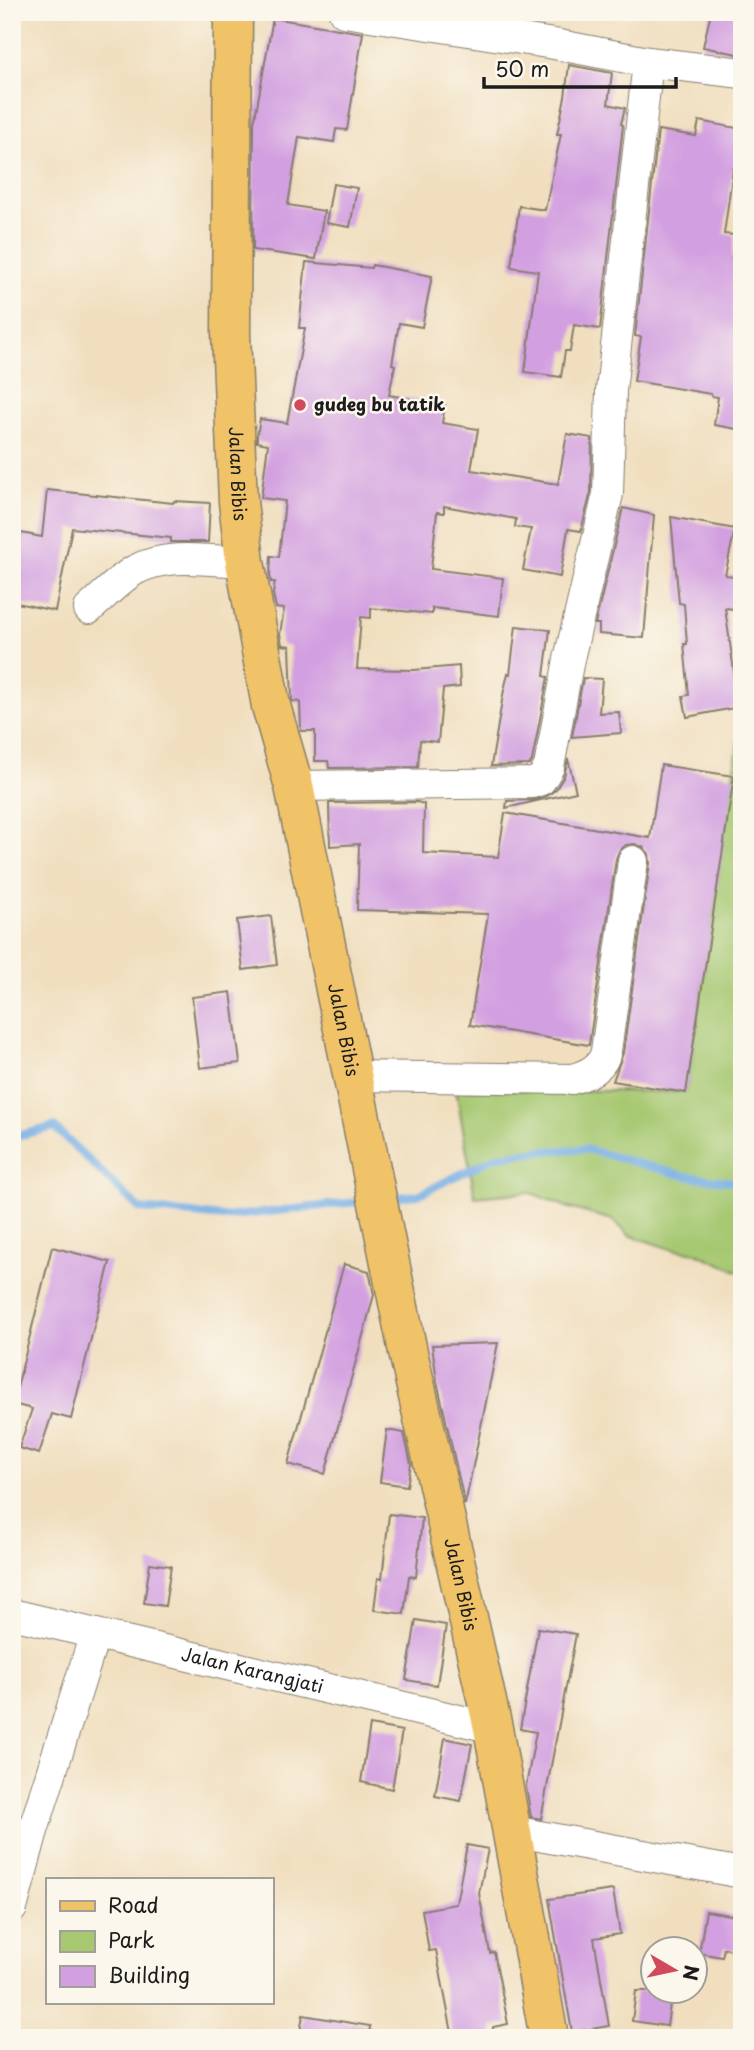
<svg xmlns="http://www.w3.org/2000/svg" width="754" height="2050" font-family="'Playpen Sans',sans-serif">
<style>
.green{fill:#a6c871;stroke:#617246;stroke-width:2}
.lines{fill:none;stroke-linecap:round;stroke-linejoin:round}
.stream{stroke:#74aee4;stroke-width:8}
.building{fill:#d29fe0}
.minor-casing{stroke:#867d6d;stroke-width:32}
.major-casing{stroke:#867d6d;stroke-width:41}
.minor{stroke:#fff;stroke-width:30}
.major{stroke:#f1c369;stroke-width:38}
.poi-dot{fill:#d1495b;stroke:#fbf7ec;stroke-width:2.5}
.labels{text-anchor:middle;stroke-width:5;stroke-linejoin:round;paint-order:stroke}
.poi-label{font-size:18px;font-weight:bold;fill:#1c1c1c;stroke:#fbf7ec;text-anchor:start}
.street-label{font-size:18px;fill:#1c1c1c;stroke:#fbf7ec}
</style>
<rect width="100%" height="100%" fill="#fbf7ec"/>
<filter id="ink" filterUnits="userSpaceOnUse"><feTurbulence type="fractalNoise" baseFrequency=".0143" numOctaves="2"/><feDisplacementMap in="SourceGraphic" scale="14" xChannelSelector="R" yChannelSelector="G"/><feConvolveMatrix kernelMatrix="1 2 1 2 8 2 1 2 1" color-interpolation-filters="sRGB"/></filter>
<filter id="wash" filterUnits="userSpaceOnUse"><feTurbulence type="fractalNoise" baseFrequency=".00686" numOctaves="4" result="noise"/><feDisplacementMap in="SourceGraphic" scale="28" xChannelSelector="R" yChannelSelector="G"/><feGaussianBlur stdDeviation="1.57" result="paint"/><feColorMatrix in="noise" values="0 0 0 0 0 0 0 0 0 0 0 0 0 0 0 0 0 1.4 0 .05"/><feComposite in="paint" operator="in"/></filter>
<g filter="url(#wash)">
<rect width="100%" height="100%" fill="#f0debe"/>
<path class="green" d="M740,730L742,731V1273L696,1253L668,1248L629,1235L613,1220L569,1208L529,1192L475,1197L456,1089L686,1092Z"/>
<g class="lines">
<g class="stream">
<path d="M12,1137L54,1127L140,1209L224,1217L366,1201"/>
<path d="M386,1198L418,1195L497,1156L541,1151L586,1149L685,1176L742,1183"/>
</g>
</g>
<g id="blocks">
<g class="building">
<path d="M711,12H742V55L703,47Z"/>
<path d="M273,18L363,33L347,130L336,129L334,142L299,137L288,205L324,211L316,259L253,250L254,123Z"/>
<path d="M569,65L612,73L608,104L625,108L621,124L623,125L600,329L574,325L570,351H565L561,377L525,372L538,271L511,267L519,206L545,210L561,134H557L565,97Z"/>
<path d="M699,121L742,129V171L733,169L724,234L735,235L732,258L742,260V391L737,429L714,425L718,397L711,396V394L634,381L641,337L635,336L658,130L696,136Z"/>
<path d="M333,184L357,188L350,227L326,223Z"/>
<path d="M306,262L371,268L372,265L432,276L422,327L399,323L392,364L395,365L389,395L445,405L442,423L478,429L471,470L558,484L567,434L592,438L591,492L581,531L568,529L560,577L523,570L531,529L515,527L516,519L444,506V513L437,512L431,569L503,578L499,616L432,608V614L371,608V618L361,617L357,669L414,670L459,666L460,687L443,689L438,742L420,740L418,767L329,768L328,761H315V731H301L300,702L292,701L290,646L282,645L280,634L284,609L276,608L273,594L275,582H271L270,576L271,556L279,557L285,501L261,498L268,444L257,442V435L260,419L287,423L305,328H299Z"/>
<path d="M47,490L173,503L174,501L210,503L208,542H171V538L72,528L55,611L12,602V577L21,533L42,537Z"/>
<path d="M623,508L654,515L644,638L599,634V624H595Z"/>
<path d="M671,517L735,529L725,575L742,577V610L725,608L739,707L687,717L683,696L689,695L684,644H687L684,604L679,603Z"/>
<path d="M516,626L550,630L544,676L548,677L532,761L529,765L491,766L503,695L508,673L510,674Z"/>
<path d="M583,678L602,679L599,713L619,712L621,733L572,737Z"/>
<path d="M568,759L576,792L506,808L507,801L533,800L547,796L556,789L564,776Z"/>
<path d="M661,765L734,776L686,1093L613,1081L623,1053L650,863L649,854L643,847L635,844L626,845L619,851L616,859L589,1045L470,1025L488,914L357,910L359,844L330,846L329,803L417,802L424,804L423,853L498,857L505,813L650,838Z"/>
<path d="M271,916L277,965L243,970L237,920Z"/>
<path d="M231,992L240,1063L200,1068L192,997Z"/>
<path d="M52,1247L110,1262L71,1419L52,1414L39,1454L19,1448L32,1409L13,1404Z"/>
<path d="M344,1264L369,1271L374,1295L325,1474L288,1464Z"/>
<path d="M498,1343L465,1505L437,1381L432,1345Z"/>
<path d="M387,1430L404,1433L411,1464L407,1486L380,1482Z"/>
<path d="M389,1514L422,1518L416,1577L409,1576L404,1614L374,1610L378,1578L382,1579Z"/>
<path d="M150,1563L171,1566L165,1606L144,1603Z"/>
<path d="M416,1620L446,1625L437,1685L406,1680Z"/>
<path d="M538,1628L576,1634L541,1819L531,1817L526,1786L536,1732L520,1729Z"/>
<path d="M370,1725L402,1731L392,1789L361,1782Z"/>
<path d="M445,1738L472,1744L461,1801L435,1796Z"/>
<path d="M467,1845L488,1849L479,1893L490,1953L494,1952L508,2024L493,2027L492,2038H453L436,1950L429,1951L422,1910L456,1904Z"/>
<path d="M613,1890L620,1934L594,1938L609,2026L572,2032L549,1899Z"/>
<path d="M706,1911L742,1917V1953L724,1948L722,1957L699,1953Z"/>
<path d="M636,1991H672L667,2026L632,2021Z"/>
<path d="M303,2015L370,2026L369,2038H299Z"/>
</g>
</g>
</g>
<g filter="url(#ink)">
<use href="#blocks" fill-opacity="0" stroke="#867d6d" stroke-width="2"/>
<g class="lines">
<defs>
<g id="minor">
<path d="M344,12L554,44L648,62L742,73"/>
<path d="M89,609C103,597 119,579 135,570C168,552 210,561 245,562"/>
<path d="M294,786L532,783L541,780L549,767L569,659L608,494L611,391L648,62"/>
<path d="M353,1076L572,1079C587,1075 603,1068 606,1051L633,861"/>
<path id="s1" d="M12,1614L493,1728"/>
<path d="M512,1831L742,1873"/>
<path d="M12,1908L32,1834L95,1634"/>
</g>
<g id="major">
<path id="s2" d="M233,12L231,333L238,502L245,562L271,706L294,786L408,1352L493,1728L549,2038"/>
</g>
</defs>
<use href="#minor" class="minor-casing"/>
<use href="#major" class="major-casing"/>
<use href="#minor" class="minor"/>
<use href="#major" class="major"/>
</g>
</g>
<circle class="poi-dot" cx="300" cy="405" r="7"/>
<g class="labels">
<g class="poi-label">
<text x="314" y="411">gudeg bu tatik</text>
</g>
<g class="street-label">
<text dy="6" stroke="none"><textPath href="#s2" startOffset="462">Jalan Bibis</textPath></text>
<text dy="6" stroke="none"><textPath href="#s2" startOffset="1029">Jalan Bibis</textPath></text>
<text dy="6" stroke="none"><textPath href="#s2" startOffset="1596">Jalan Bibis</textPath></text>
<text dy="6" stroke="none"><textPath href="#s1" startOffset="247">Jalan Karangjati</textPath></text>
</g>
</g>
<rect width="754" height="2050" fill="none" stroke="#fbf7ec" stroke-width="42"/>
<rect x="46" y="1878" width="228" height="126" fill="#fbf7ec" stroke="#a29f99" stroke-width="2"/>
<rect x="60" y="1901" width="35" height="10" fill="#f1c369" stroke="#a29f99" stroke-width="2"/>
<text x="108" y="1913" font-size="21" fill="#1c1c1c">Road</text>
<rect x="60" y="1931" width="35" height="21" fill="#a6c871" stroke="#a29f99" stroke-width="2"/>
<text x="108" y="1948" font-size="21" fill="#1c1c1c">Park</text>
<rect x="60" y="1966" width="35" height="21" fill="#d29fe0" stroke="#a29f99" stroke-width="2"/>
<text x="108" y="1983" font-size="21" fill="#1c1c1c">Building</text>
<g transform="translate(674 1970) rotate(99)"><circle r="33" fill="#fbf7ec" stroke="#a29f99" stroke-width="2"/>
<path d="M0-5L12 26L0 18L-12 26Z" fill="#d1495b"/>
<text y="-10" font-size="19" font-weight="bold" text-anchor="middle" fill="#1c1c1c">N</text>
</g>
<path d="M484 77v10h192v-10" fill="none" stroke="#1c1c1c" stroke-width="3.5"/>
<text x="495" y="77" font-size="21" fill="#1c1c1c" stroke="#fbf7ec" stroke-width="5" paint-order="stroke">50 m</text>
</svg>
